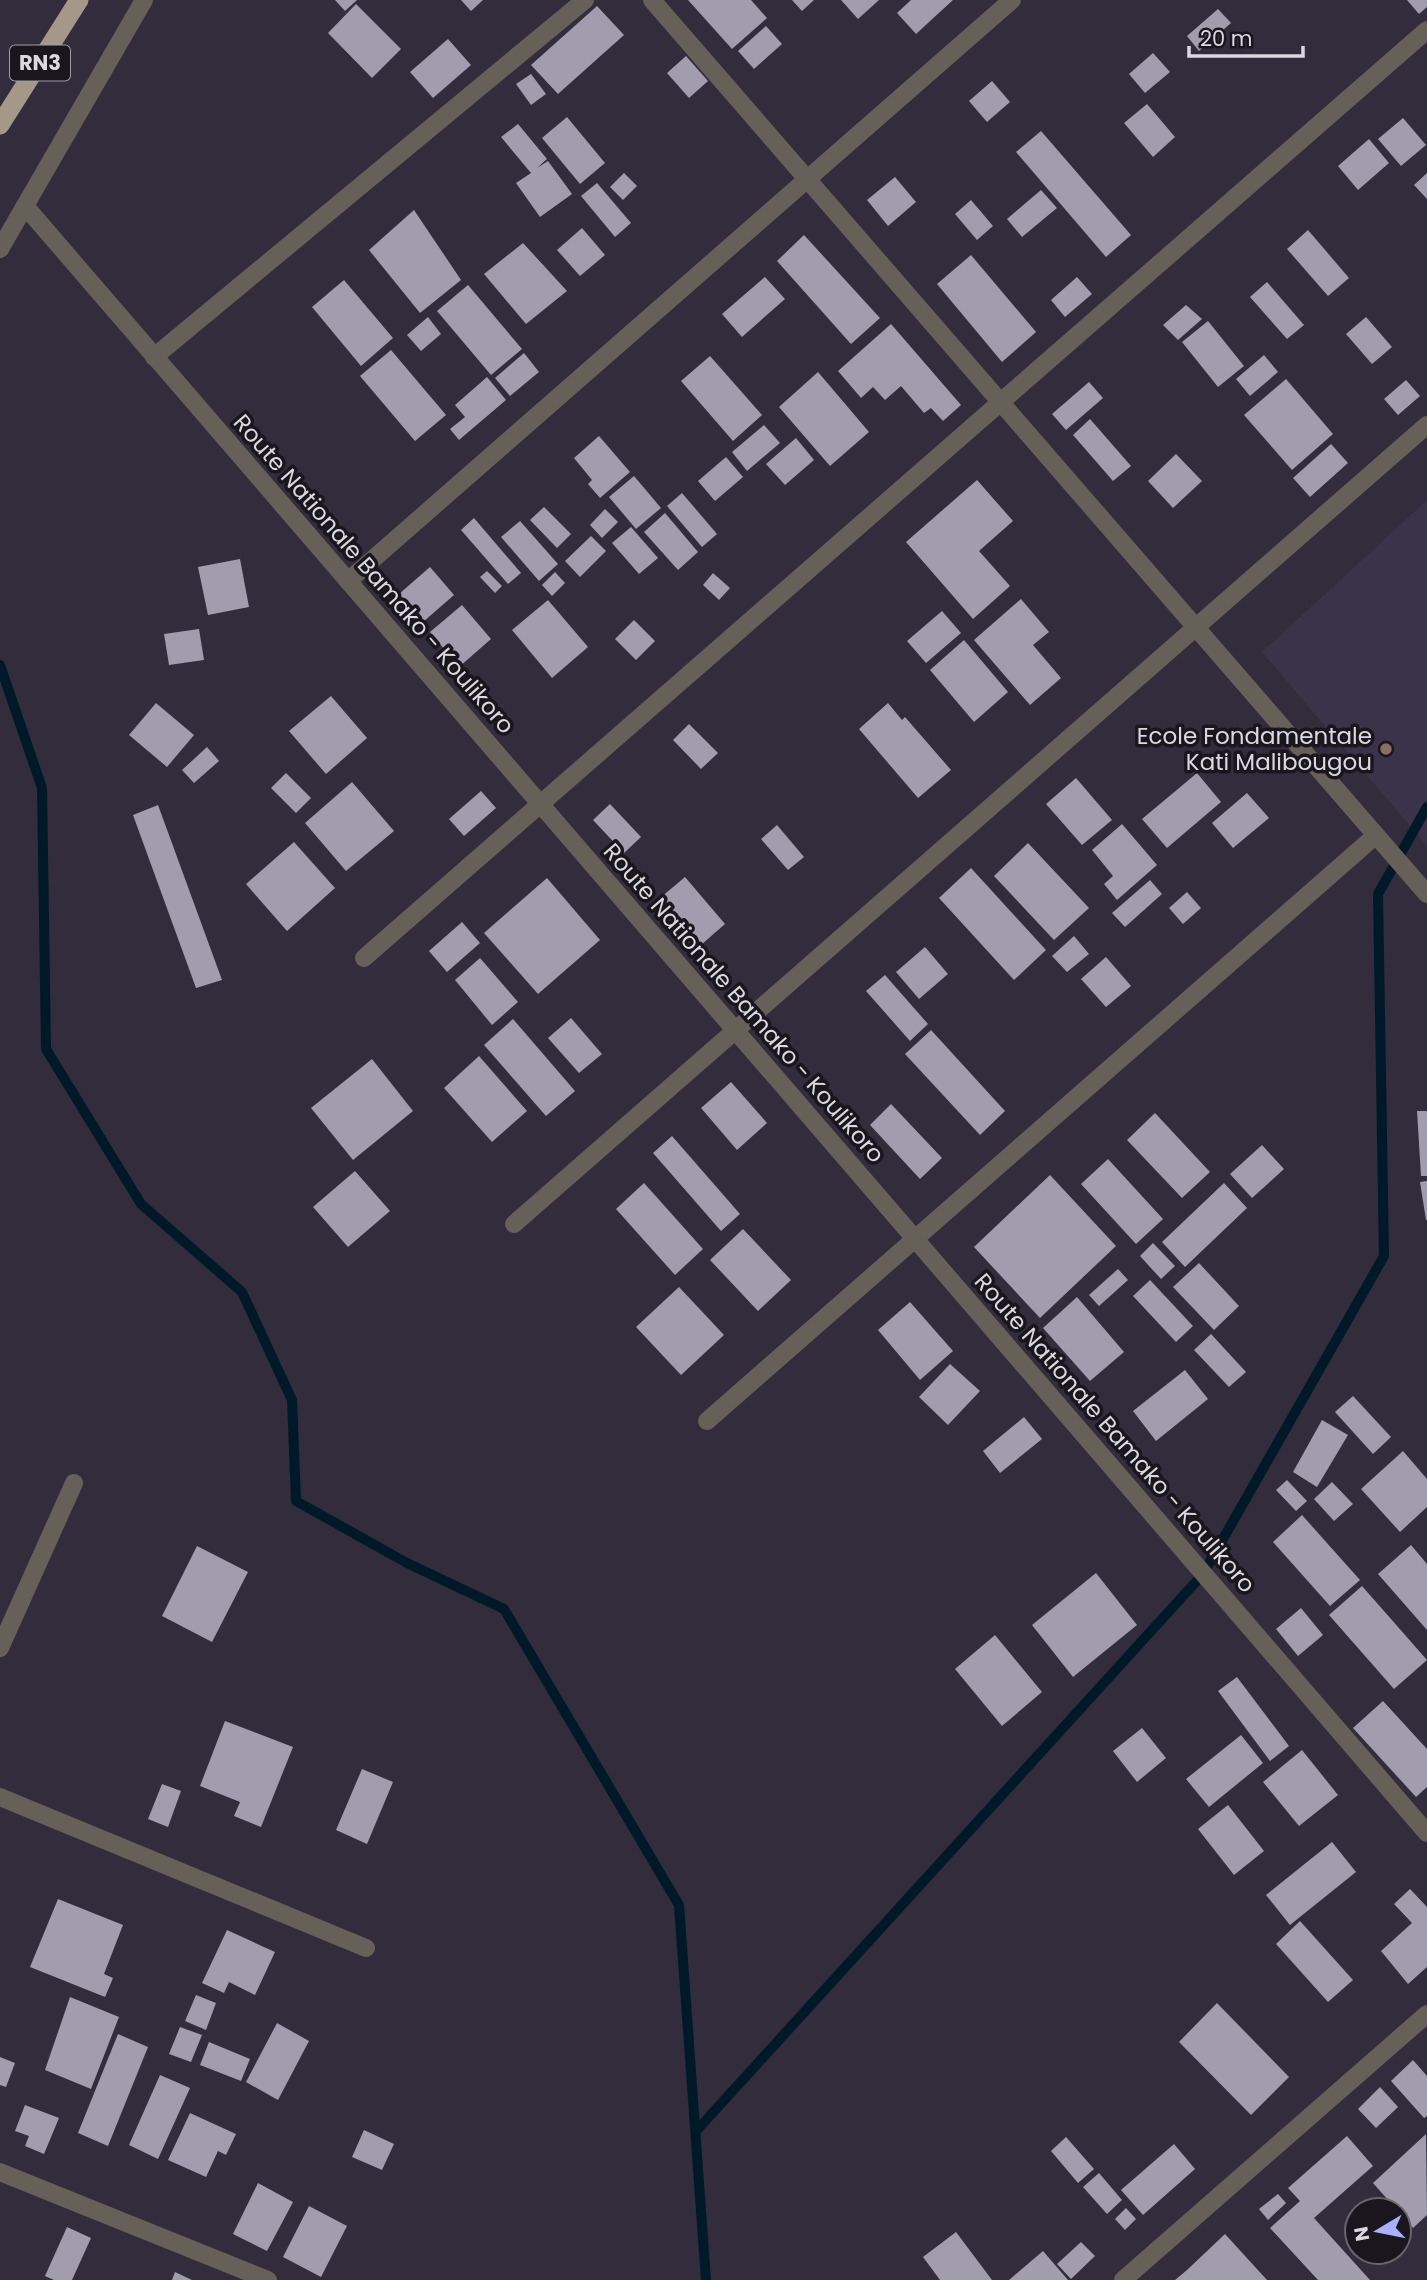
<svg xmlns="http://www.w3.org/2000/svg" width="1427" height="2280" font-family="Poppins,sans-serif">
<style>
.built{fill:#3b3349}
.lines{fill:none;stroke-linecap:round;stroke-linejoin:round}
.stream{stroke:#001928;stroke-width:10}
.building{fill:#a29caf}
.service{stroke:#666059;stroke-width:18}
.minor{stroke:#666059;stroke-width:18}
.trunk{stroke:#a69889;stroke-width:19}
.education-dot{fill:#8d6e63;stroke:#19161d;stroke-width:2.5}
.labels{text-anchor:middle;stroke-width:7;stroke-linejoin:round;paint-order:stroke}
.shield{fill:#19161d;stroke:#a19ea7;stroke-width:2}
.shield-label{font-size:21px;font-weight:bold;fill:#dbd8e2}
.street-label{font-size:23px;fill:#dbd8e2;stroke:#19161d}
.poi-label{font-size:23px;fill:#dbd8e2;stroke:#19161d;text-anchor:end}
</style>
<rect width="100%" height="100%" fill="#322c3c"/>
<path class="built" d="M1427,500V846L1262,652Z"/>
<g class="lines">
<g class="stream">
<path d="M0,665L42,788L46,1049L141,1204L242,1292L292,1400L296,1501L407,1563L504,1609L679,1905L706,2280"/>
<path d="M697,2130L1203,1574L1384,1256L1378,894L1427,807"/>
</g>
</g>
<g class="building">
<path d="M335,0H357L345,11Z"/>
<path d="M461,0H483L471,11Z"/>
<path d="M688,0H751L767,18L732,49Z"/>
<path d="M792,0H814L802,11Z"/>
<path d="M841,0H879L858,19Z"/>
<path d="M911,0H953L916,34L897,13Z"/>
<path d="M1407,0H1427V7L1419,14Z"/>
<path d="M356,4L401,49L372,78L328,33Z"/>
<path d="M597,6L624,35L558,94L531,65Z"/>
<path d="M1218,9L1231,23L1199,51L1187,36Z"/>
<path d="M766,26L782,44L754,69L738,51Z"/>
<path d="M448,39L471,65L433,98L410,72Z"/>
<path d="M1153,53L1170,72L1145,93L1129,74Z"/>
<path d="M686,56L708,81L689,98L667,73Z"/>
<path d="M531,74L546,94L531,105L516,84Z"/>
<path d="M992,81L1010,102L987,122L969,101Z"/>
<path d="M1147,104L1175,137L1153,157L1124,123Z"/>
<path d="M567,117L605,163L580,184L542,138Z"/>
<path d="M1403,118L1426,145L1401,166L1378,139Z"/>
<path d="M518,124L547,159L537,168L548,161L572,194L540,217L516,183L531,173L501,137Z"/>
<path d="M1041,131L1131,235L1106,257L1016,152Z"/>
<path d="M1369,139L1389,163L1358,190L1338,166Z"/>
<path d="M624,173L637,186L623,200L610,187Z"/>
<path d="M1427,173V199L1414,185Z"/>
<path d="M895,177L916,202L888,226L867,200Z"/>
<path d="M597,183L631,223L615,237L581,196Z"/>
<path d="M1041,190L1057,208L1022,237L1007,219Z"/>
<path d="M971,200L993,226L977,240L955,214Z"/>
<path d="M414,210L461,280L420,313L369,250Z"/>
<path d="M582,228L605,255L580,276L557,250Z"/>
<path d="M1308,230L1349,278L1328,296L1287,249Z"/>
<path d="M804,235L880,318L851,344L777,261Z"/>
<path d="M523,243L567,291L526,324L484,274Z"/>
<path d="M971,255L1036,332L1002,362L937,284Z"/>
<path d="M765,277L785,299L742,337L722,314Z"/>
<path d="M1077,277L1092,294L1065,317L1051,300Z"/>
<path d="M344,280L393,338L361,366L312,307Z"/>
<path d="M1267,282L1304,325L1287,339L1250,297Z"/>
<path d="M468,285L522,349L491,375L437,311Z"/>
<path d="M1186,305L1202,319L1178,340L1163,325Z"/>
<path d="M428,317L441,334L421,351L407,335Z"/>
<path d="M1366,317L1392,347L1372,364L1346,334Z"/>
<path d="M1208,321L1244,366L1218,387L1182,342Z"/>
<path d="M891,324L961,405L943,421L931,408L924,413L901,386L885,400L873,387L861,398L838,371Z"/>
<path d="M391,350L446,415L415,441L360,376Z"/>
<path d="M524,353L539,372L510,396L495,378Z"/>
<path d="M1264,355L1278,372L1250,396L1236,379Z"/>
<path d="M710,356L762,415L733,441L681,381Z"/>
<path d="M818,372L869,432L830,466L779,407Z"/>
<path d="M487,377L506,400L459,440L450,429L465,417L455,405Z"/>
<path d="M1286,379L1333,434L1292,470L1244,415Z"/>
<path d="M1406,380L1420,396L1398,415L1384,399Z"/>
<path d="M1089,382L1103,398L1066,430L1052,414Z"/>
<path d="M1090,419L1131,466L1113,481L1073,435Z"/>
<path d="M764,425L780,443L747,471L732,452Z"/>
<path d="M599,436L630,472L600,498L588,484L592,480L574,458Z"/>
<path d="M796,438L814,460L785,485L766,464Z"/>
<path d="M1331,444L1348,463L1310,497L1293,478Z"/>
<path d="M1176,454L1202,481L1173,508L1148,481Z"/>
<path d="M726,457L743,477L715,501L698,481Z"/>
<path d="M634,476L661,508L636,529L609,497Z"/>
<path d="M977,480L1013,521L979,551L1010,586L973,619L906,542Z"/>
<path d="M682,493L717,534L702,547L667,506Z"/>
<path d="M544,507L571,534L557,548L530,520Z"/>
<path d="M605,509L618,522L602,538L590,525Z"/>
<path d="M665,513L698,552L678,570L644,532Z"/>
<path d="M474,518L521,573L508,584L461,530Z"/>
<path d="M520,521L558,564L539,581L501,537Z"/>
<path d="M631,527L658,558L639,574L612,543Z"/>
<path d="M591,536L606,551L580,577L565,561Z"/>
<path d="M240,559L249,607L208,615L198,567Z"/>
<path d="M430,567L454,595L423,622L399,594Z"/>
<path d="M487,571L502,586L495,593L480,577Z"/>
<path d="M555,572L565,583L552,596L542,585Z"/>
<path d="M713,573L730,588L719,600L703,585Z"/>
<path d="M1021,599L1049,632L1033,645L1061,678L1030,705L974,640Z"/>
<path d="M548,600L588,647L552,678L512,630Z"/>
<path d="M462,605L491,639L459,667L430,632Z"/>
<path d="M942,611L961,633L926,663L907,641Z"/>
<path d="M634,620L655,641L636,660L615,639Z"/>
<path d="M199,629L204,660L169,665L164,634Z"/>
<path d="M964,640L1008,692L974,722L930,670Z"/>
<path d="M331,696L367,738L326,774L289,731Z"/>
<path d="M156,703L194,735L167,767L129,735Z"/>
<path d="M888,703L902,720L905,717L951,770L918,798L859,729Z"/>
<path d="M689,724L718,753L701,769L673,740Z"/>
<path d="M207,747L219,761L194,783L182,770Z"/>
<path d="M286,773L311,798L296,813L271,788Z"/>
<path d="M1197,773L1221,802L1167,848L1142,819Z"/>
<path d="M1076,778L1112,820L1082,845L1046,804Z"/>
<path d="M352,782L394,831L346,871L305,823Z"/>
<path d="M481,791L496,808L464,836L449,819Z"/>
<path d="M1247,793L1269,818L1233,848L1212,823Z"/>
<path d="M610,804L641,837L624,853L593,820Z"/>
<path d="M158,805L222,980L196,988L133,815Z"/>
<path d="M1122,824L1157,865L1117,900L1104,884L1113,876L1092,850Z"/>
<path d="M777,825L804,857L788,870L761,839Z"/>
<path d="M294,842L335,888L287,931L246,884Z"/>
<path d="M1028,843L1089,908L1054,940L994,876Z"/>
<path d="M971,868L1046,950L1014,980L939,898Z"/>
<path d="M685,877L725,924L701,945L660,898Z"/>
<path d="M547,878L600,940L538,994L484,933Z"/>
<path d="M1150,880L1162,894L1125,927L1112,913Z"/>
<path d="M1187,892L1201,908L1183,924L1169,908Z"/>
<path d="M462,922L480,943L447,972L429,951Z"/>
<path d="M1074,936L1089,954L1067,972L1052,956Z"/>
<path d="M925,947L948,974L919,999L896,972Z"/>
<path d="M1106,957L1131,986L1106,1007L1081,979Z"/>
<path d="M480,958L518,1002L492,1025L455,980Z"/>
<path d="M885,975L928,1024L910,1041L866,991Z"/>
<path d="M571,1018L602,1054L579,1073L548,1038Z"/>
<path d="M513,1019L575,1091L546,1116L484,1045Z"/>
<path d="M931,1030L1005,1111L980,1135L905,1054Z"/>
<path d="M479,1056L527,1111L492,1142L444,1088Z"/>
<path d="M372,1059L413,1111L353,1160L311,1108Z"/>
<path d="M731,1082L767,1123L737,1150L701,1108Z"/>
<path d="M891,1104L942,1158L920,1179L870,1125Z"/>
<path d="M1417,1111H1427V1176H1421Z"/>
<path d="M1155,1113L1210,1172L1182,1198L1127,1140Z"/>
<path d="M672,1136L740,1214L721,1231L653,1153Z"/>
<path d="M1262,1145L1284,1169L1252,1198L1230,1174Z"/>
<path d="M1108,1159L1163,1219L1136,1244L1081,1184Z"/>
<path d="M355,1171L390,1211L348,1247L313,1207Z"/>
<path d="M1050,1175L1116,1246L1040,1318L974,1247Z"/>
<path d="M1427,1181V1220H1426L1420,1182Z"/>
<path d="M644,1183L703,1249L675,1275L616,1209Z"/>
<path d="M1224,1183L1247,1208L1185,1267L1162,1242Z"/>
<path d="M743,1229L791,1280L758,1311L710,1260Z"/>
<path d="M1153,1243L1175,1266L1161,1279L1140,1256Z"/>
<path d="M1199,1263L1239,1306L1214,1330L1173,1287Z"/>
<path d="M1118,1269L1128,1280L1099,1306L1089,1295Z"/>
<path d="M1150,1280L1193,1326L1176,1342L1133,1296Z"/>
<path d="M679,1287L724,1335L681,1375L636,1327Z"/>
<path d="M1077,1297L1124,1352L1090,1381L1043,1328Z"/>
<path d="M910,1302L953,1351L920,1380L878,1330Z"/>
<path d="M1211,1334L1246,1372L1229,1387L1194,1350Z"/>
<path d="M950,1364L980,1391L948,1425L919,1397Z"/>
<path d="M1185,1370L1208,1399L1156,1441L1133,1411Z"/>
<path d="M1353,1396L1391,1437L1373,1454L1335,1412Z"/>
<path d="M1024,1417L1042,1439L1000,1473L983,1451Z"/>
<path d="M1322,1420L1348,1435L1317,1487L1293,1472Z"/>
<path d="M1403,1451L1427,1479V1507L1400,1532L1361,1489Z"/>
<path d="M1287,1480L1307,1501L1296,1511L1276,1490Z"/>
<path d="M1332,1482L1353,1504L1334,1521L1314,1499Z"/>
<path d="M1302,1515L1360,1580L1330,1606L1273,1542Z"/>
<path d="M1411,1545L1427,1564V1630L1378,1574Z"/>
<path d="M197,1546L248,1572L212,1642L162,1616Z"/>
<path d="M1096,1573L1137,1625L1073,1677L1032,1625Z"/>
<path d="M1362,1586L1427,1660L1394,1689L1329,1615Z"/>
<path d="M1301,1608L1323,1635L1298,1656L1276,1629Z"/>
<path d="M995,1635L1042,1692L1002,1726L955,1669Z"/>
<path d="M1237,1677L1289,1746L1270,1761L1218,1691Z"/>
<path d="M1383,1701L1427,1749V1787L1416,1797L1353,1728Z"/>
<path d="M225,1721L293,1747L261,1827L234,1816L240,1802L200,1786Z"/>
<path d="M1142,1728L1166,1758L1137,1782L1113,1751Z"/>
<path d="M1241,1735L1263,1763L1209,1807L1186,1779Z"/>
<path d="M1302,1750L1338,1795L1299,1826L1263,1782Z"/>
<path d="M362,1769L393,1782L367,1844L336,1830Z"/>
<path d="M162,1784L181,1791L168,1827L148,1819Z"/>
<path d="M1228,1805L1264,1851L1234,1875L1198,1829Z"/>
<path d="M1332,1842L1356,1872L1290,1925L1266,1895Z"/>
<path d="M1410,1889L1427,1907V1967L1408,1984L1381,1951L1412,1923L1394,1904Z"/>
<path d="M58,1899L123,1925L104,1974L113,1978L105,1997L30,1967Z"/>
<path d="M1300,1921L1353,1980L1328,2002L1276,1944Z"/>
<path d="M227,1930L275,1952L255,1995L229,1982L224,1993L202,1983Z"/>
<path d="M196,1995L216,2003L206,2030L185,2021Z"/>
<path d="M70,1997L119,2017L91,2089L45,2070Z"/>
<path d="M1217,2003L1289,2077L1251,2115L1179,2042Z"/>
<path d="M277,2023L309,2041L278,2100L246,2082Z"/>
<path d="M180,2027L202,2035L191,2062L169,2054Z"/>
<path d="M118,2034L148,2047L108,2146L78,2133Z"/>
<path d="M209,2042L250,2059L241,2081L200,2065Z"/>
<path d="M0,2057L15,2063L6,2087L0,2085Z"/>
<path d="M1413,2060L1427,2076V2116L1424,2118L1391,2081Z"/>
<path d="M160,2075L190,2088L158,2159L129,2145Z"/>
<path d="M1380,2087L1398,2107L1376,2128L1358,2109Z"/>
<path d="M25,2105L59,2118L44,2154L25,2146L29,2136L15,2131Z"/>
<path d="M190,2113L236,2134L226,2155L218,2151L206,2177L168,2160Z"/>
<path d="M364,2130L394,2144L382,2170L352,2157Z"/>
<path d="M1426,2134L1427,2215L1413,2228L1373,2183Z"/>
<path d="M1347,2136L1373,2166L1314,2218L1370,2280H1318L1270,2228L1300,2201L1288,2188Z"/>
<path d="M1066,2137L1094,2169L1078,2183L1051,2151Z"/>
<path d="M1174,2144L1195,2169L1143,2215L1121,2190Z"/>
<path d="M1099,2173L1122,2200L1107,2214L1083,2187Z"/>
<path d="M258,2183L293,2202L267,2251L233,2234Z"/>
<path d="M1278,2194L1286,2203L1268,2220L1259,2209Z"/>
<path d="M309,2206L347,2226L321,2277L283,2257Z"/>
<path d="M1126,2208L1136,2219L1125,2230L1115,2219Z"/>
<path d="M67,2227L91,2238L72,2280H54L45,2276Z"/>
<path d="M956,2232L992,2280H940L923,2257Z"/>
<path d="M1225,2234L1267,2280H1175L1187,2270Z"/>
<path d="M1081,2242L1095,2256L1071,2279L1057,2264Z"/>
<path d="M1043,2251L1068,2280H1009Z"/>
<path d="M175,2272L192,2280H172Z"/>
</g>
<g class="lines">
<path class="service" d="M0,249L144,0"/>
<g class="minor">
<path d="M652,0L1427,894"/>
<path d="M25,206L1427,1833"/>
<path d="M154,357L585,0"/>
<path d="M348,581L1012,0"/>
<path d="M364,958L1427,30"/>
<path d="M514,1224L1427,425"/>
<path d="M707,1421L1375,836"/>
<path d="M0,1648L74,1483"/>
<path d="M0,1797L366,1948"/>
<path d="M0,2172L268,2280"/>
<path d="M1123,2280L1427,2014"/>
</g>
<path class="trunk" d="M0,125L79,0"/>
</g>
<circle class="education-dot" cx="1386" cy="749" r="7"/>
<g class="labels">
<rect class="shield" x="10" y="45.5" width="60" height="35" rx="5"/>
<g class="shield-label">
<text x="40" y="70">RN3</text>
</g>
<g class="street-label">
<text transform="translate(374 574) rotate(49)" y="8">Route Nationale Bamako - Koulikoro</text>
<text transform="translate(744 1003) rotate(49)" y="8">Route Nationale Bamako - Koulikoro</text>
<text transform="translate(1115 1433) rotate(49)" y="8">Route Nationale Bamako - Koulikoro</text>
</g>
<g class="poi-label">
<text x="1372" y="744">Ecole Fondamentale<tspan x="1372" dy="26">Kati Malibougou</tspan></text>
</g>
</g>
<g transform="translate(1378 2231) rotate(260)"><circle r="33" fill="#19161d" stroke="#67646c" stroke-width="2"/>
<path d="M0-5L12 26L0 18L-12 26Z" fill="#a7b1fc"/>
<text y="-10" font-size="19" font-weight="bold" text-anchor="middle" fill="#dbd8e2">N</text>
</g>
<path d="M1189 46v10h114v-10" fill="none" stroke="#dbd8e2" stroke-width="3.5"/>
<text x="1200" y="46" font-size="21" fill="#dbd8e2" stroke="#19161d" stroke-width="5" paint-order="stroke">20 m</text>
</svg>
